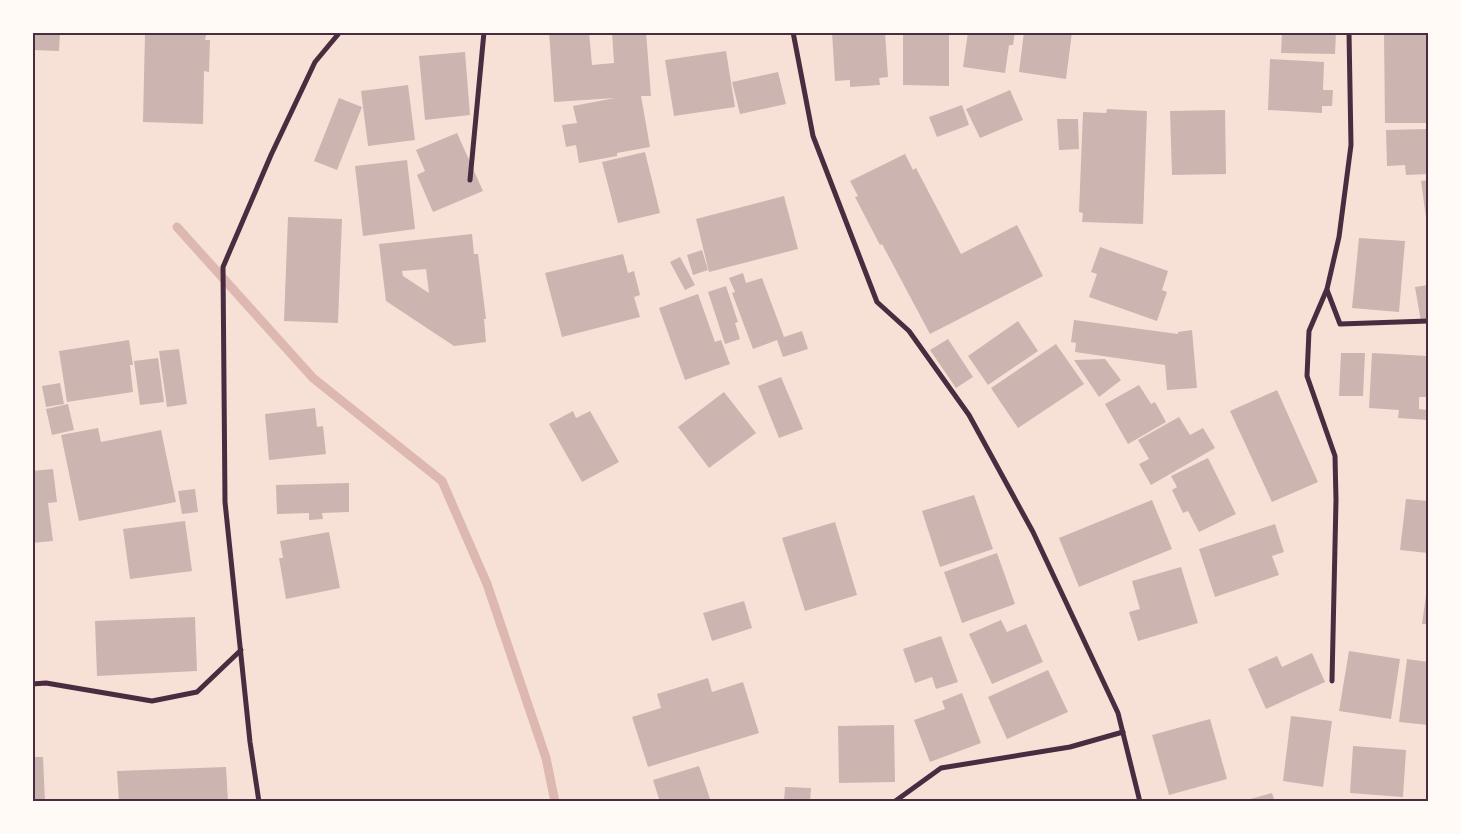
<svg xmlns="http://www.w3.org/2000/svg" width="1461" height="834" font-family="'Fira Sans',sans-serif">
<style>
.lines{fill:none;stroke-linecap:round;stroke-linejoin:round}
.stream{stroke:#dcb8b0;stroke-width:9}
.building{fill:#ccb4b1;fill-rule:evenodd}
.minor{stroke:#4a2c40;stroke-width:5}
.neatline{fill:none;stroke:#4a2c40;stroke-width:2}
</style>
<rect width="100%" height="100%" fill="#f7e1d7"/>
<g class="lines">
<path class="stream" d="M177,227L313,378L442,481L487,584L546,758L555,802"/>
</g>
<g class="building">
<path d="M32,32H60L59,51L32,50Z"/>
<path d="M161,32H187V34L206,35L205,40H210L209,72L204,71L203,124L143,122L145,33L161,34Z"/>
<path d="M549,32H589L592,65L614,63L612,32H646L651,96H641L650,147L617,153V156L579,163L576,145L566,147L562,125L577,123L573,106L615,98L554,102Z"/>
<path d="M832,32H885L888,77L879,78L880,85L850,87V80L835,81Z"/>
<path d="M903,32H949V86L903,85Z"/>
<path d="M968,32H1015L1013,45H1009L1005,73L963,67Z"/>
<path d="M1024,32H1072L1066,79L1019,72Z"/>
<path d="M1282,32H1336L1335,54L1281,53Z"/>
<path d="M1384,32H1428V123H1385Z"/>
<path d="M726,51L735,107L674,116L665,60Z"/>
<path d="M465,52L470,115L425,120L419,56Z"/>
<path d="M1270,59L1324,62L1323,90H1333L1332,106H1322V113L1268,110Z"/>
<path d="M778,72L786,104L740,114L732,82Z"/>
<path d="M408,85L415,140L368,146L361,91Z"/>
<path d="M1010,90L1023,120L980,138L966,109Z"/>
<path d="M339,98L362,107L337,170L314,161Z"/>
<path d="M962,105L969,125L937,137L929,117Z"/>
<path d="M1107,109L1147,111L1143,224L1082,222L1083,213L1079,212L1083,112L1106,113Z"/>
<path d="M1225,110L1226,174L1172,175L1170,111Z"/>
<path d="M1057,119H1078L1079,149L1059,150Z"/>
<path d="M1428,129V174L1406,175L1405,165L1387,166L1386,130Z"/>
<path d="M457,133L483,191L433,212L417,175L425,171L416,150Z"/>
<path d="M645,152L660,213L618,223L602,162Z"/>
<path d="M905,154L913,170L916,168L961,254L1017,225L1043,276L930,334L882,244L880,245L855,197L858,196L850,181Z"/>
<path d="M407,160L415,229L363,236L355,166Z"/>
<path d="M1428,180V225H1427L1421,181Z"/>
<path d="M784,196L798,249L709,272L696,219Z"/>
<path d="M288,217L342,219L338,323L284,321Z"/>
<path d="M472,234L474,254H478L486,319H484L486,342L454,346L386,301L379,244ZM426,269L429,293L403,276L402,271Z"/>
<path d="M1359,238L1405,241L1399,312L1352,308Z"/>
<path d="M1100,247L1168,271L1162,290L1167,292L1157,321L1089,297L1097,274L1091,272Z"/>
<path d="M702,250L708,270L693,275L687,255Z"/>
<path d="M623,254L628,273L634,271L640,295L634,297L640,317L562,337L545,273Z"/>
<path d="M680,257L695,285L685,290L670,262Z"/>
<path d="M743,273L746,283L762,278L784,337L802,331L808,349L783,357L777,340L753,349L732,293L735,292L729,278Z"/>
<path d="M1428,285V321L1421,322L1415,287Z"/>
<path d="M726,286L738,322L735,323L740,339L725,344L708,292Z"/>
<path d="M698,294L715,342L721,340L730,364L685,380L659,308Z"/>
<path d="M1074,320L1178,334V332L1192,330L1197,388L1167,390L1165,365L1075,352L1076,343L1071,342Z"/>
<path d="M1018,321L1038,351L988,385L968,356Z"/>
<path d="M948,339L973,377L956,388L930,350Z"/>
<path d="M129,340L133,365H130L133,392L67,402L59,351Z"/>
<path d="M1056,344L1084,384L1018,428L991,388Z"/>
<path d="M179,349L187,404L167,407L159,351Z"/>
<path d="M1341,353H1365L1363,396H1339Z"/>
<path d="M1372,353L1428,356V397H1419V409L1428,410V420L1398,418L1399,410L1369,408Z"/>
<path d="M158,358L164,402L140,405L134,361Z"/>
<path d="M1105,359L1121,380L1099,397L1074,360Z"/>
<path d="M781,377L803,429L779,438L758,386Z"/>
<path d="M60,383L64,404L46,407L42,386Z"/>
<path d="M1139,385L1151,404L1155,402L1166,422L1128,444L1105,404Z"/>
<path d="M1277,390L1318,482L1272,502L1230,411Z"/>
<path d="M724,392L756,433L709,468L678,427Z"/>
<path d="M68,404L74,430L52,435L46,409Z"/>
<path d="M315,408L317,427L323,426L326,454L269,460L265,414Z"/>
<path d="M573,411L576,418L590,411L619,462L582,482L549,424Z"/>
<path d="M1179,417L1190,435L1203,428L1215,448L1151,485L1139,464L1149,459L1138,440Z"/>
<path d="M98,428L101,442L161,430L176,502L79,521L61,435Z"/>
<path d="M1208,458L1236,514L1199,532L1188,511L1183,513L1172,490L1177,487L1171,476Z"/>
<path d="M53,469L57,502L48,503L53,541L32,543V471Z"/>
<path d="M349,483V512L322,513L323,519L309,520V513L277,514L276,485Z"/>
<path d="M195,489L198,512L182,514L178,491Z"/>
<path d="M974,495L993,549L940,567L922,511Z"/>
<path d="M1406,499L1428,501V553L1400,550Z"/>
<path d="M1152,500L1172,549L1079,587L1059,538Z"/>
<path d="M185,521L192,571L130,579L123,529Z"/>
<path d="M835,522L857,595L805,611L782,538Z"/>
<path d="M1275,524L1284,552L1272,556L1279,575L1215,597L1199,549Z"/>
<path d="M329,532L340,588L286,599L279,558H283L280,541Z"/>
<path d="M997,553L1015,604L962,623L944,572Z"/>
<path d="M1181,567L1198,623L1138,641L1129,612L1140,609L1132,581Z"/>
<path d="M1427,588H1428V624H1422Z"/>
<path d="M744,601L752,628L712,641L703,613Z"/>
<path d="M195,617L197,671L97,676L95,621Z"/>
<path d="M1001,620L1007,632L1026,624L1043,662L992,684L969,634Z"/>
<path d="M941,636L958,682L936,689L932,677L915,683L903,649Z"/>
<path d="M1349,651L1400,659L1391,719L1339,711Z"/>
<path d="M1312,653L1325,682L1266,709L1248,669L1277,656L1282,667Z"/>
<path d="M1407,659L1428,662V725L1399,722Z"/>
<path d="M1048,670L1068,712L1007,739L988,697Z"/>
<path d="M708,678L712,692L743,682L759,733L648,767L632,717L661,708L657,694Z"/>
<path d="M962,693L981,743L930,762L914,720L945,709L942,701Z"/>
<path d="M1291,716L1332,721L1323,787L1283,781Z"/>
<path d="M1210,719L1227,779L1169,795L1152,735Z"/>
<path d="M894,725L895,782L839,783L838,726Z"/>
<path d="M1353,746L1406,750L1403,797L1350,793Z"/>
<path d="M32,757H43L45,802H32Z"/>
<path d="M699,766L711,802H660L653,780Z"/>
<path d="M226,767L228,802H119L117,771Z"/>
<path d="M785,787L811,788L810,802H784Z"/>
<path d="M1272,793L1275,802H1243V801Z"/>
</g>
<g class="lines">
<g class="minor">
<path d="M793,32L813,136L877,302L909,331L969,415L1033,532L1118,713L1140,802"/>
<path d="M470,180L484,32"/>
<path d="M1327,290L1340,324L1428,321"/>
<path d="M1332,681L1336,500L1335,456L1307,376L1309,331L1327,289L1339,237L1351,145L1349,32"/>
<path d="M32,684L46,683L152,701L197,692L241,650"/>
<path d="M259,802L250,742L225,502L223,267L271,155L315,62L340,32"/>
<path d="M894,802L941,768L1070,747L1123,732"/>
</g>
</g>
<rect width="1461" height="834" fill="none" stroke="#fffaf5" stroke-width="68"/>
<rect x="34" y="34" width="1393" height="766" class="neatline"/>
</svg>
